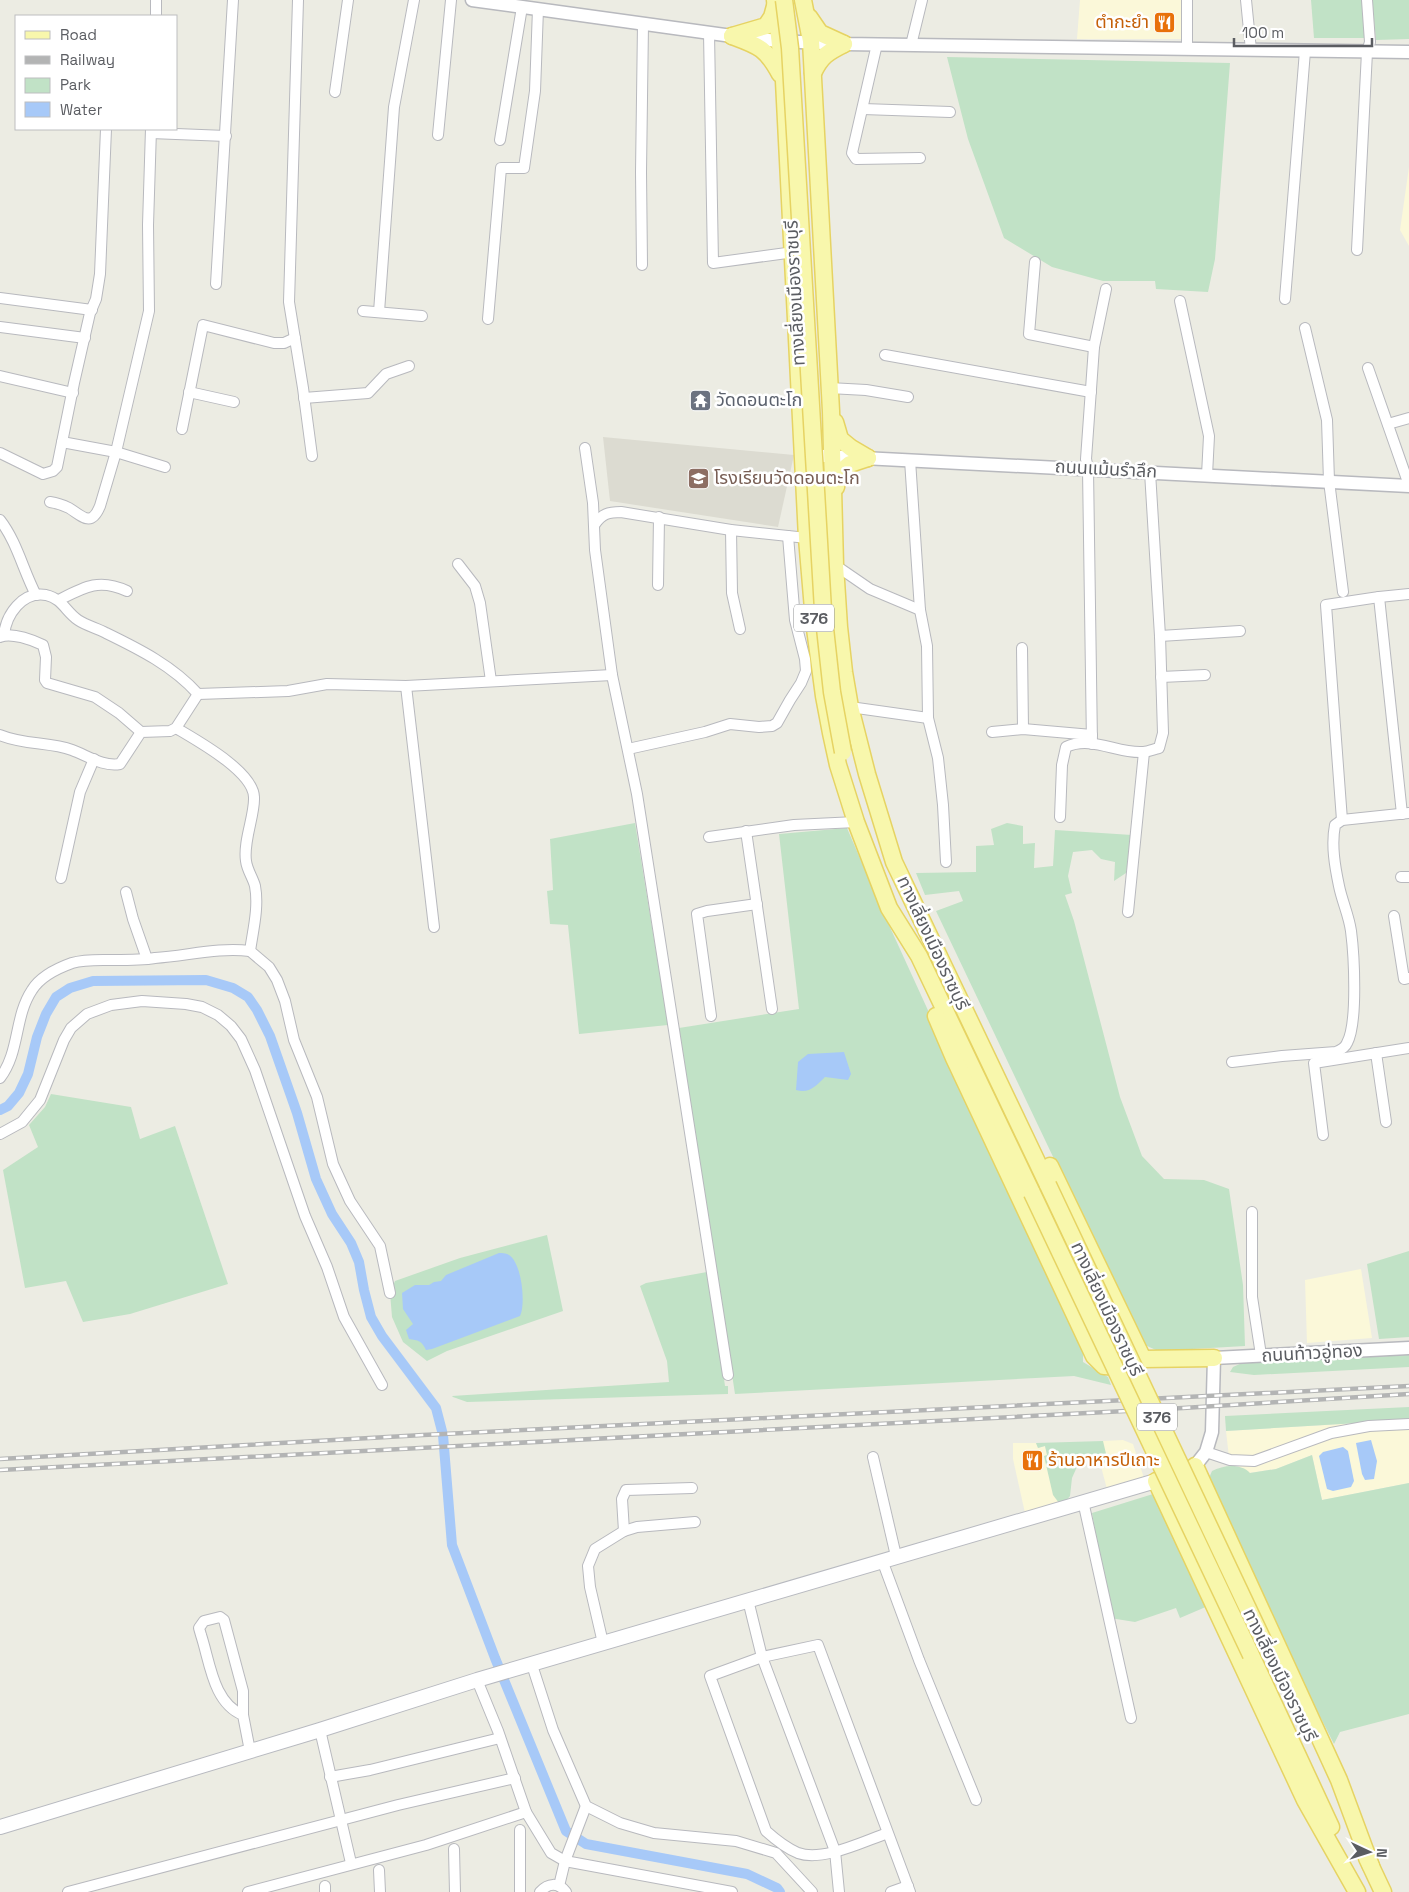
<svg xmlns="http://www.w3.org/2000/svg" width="1409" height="1892" font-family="'Space Grotesk','Noto Sans Thai',sans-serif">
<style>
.commercial{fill:#fbf8d9}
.education{fill:#dcdbd1}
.green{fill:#c1e2c6}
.water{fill:#a7c9f8}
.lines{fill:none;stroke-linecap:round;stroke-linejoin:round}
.canal{stroke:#a7c9f8;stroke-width:10}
.minor-casing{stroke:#b8b9be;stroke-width:12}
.tertiary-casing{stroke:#b8b9be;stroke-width:15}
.secondary-casing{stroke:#b8bac0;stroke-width:16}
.primary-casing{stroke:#e6d363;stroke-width:19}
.minor{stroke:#fff;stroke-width:10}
.tertiary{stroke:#fff;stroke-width:12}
.secondary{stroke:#fff;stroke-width:14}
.primary{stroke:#f8f7ac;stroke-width:16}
.rail-casing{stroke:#b3b4b4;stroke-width:4.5}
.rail{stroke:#fff;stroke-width:2.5;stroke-dasharray:8;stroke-linecap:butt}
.primary-bridge-casing{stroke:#e6d363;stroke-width:19;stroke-linecap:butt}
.primary-bridge{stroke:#f8f7ac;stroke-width:16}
.labels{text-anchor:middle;stroke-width:5;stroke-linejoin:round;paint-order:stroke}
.shield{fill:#fff;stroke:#8c8e91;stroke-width:1}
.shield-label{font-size:16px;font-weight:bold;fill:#5b5d62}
.food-label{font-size:18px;fill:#c56008;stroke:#fff;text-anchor:end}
.street-label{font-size:18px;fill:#5b5d62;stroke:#fff}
.worship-label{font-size:18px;fill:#5b616d;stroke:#fff;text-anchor:start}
.education-label{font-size:18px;fill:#785e54;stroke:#fff;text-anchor:start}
</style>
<rect width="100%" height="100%" fill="#ecece3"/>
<g class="commercial">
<path d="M1080,0H1182V39H1077Z"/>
<path d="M1409,167V246L1400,230Z"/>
<path d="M1361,1269L1372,1338L1307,1343L1305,1280Z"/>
<path d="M1409,1420V1483L1322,1500L1312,1455L1276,1469L1249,1473L1238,1466H1230L1226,1431Z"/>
<path d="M1123,1440L1133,1444L1144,1478L1107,1489L1096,1448L1103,1446V1441Z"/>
<path d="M1013,1443H1036L1038,1448L1045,1446L1059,1503L1025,1513L1013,1459Z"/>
</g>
<path class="education" d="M603,437L794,455L778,527L610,501Z"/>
<g class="green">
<path d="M1311,0H1362L1366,38H1314Z"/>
<path d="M1372,0H1409V39L1376,40Z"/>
<path d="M947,57L1230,63L1215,259L1208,292L1156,289L1155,281H1103L1052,267L1004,238L968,139Z"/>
<path d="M635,823L668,1025L579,1034L568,925L550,924L547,891L553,890L550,839Z"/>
<path d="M1007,823L1023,826V844L1035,843L1034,868L1053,866L1055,830L1132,835L1126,873L1114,881L1115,862L1101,859L1092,850L1073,852L1068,876L1072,893L1065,895L1074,921L1120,1097L1142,1156L1164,1179L1204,1180L1229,1189L1243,1285L1245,1346L1158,1351L1145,1345L1136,1331L936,911L963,901L959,891L925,895L916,873L976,872V846L994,845L991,829Z"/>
<path d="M847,828L883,912L1083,1349V1362L1108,1377L1111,1385L1074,1376L735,1394L679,1028L799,1009L779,834Z"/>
<path d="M51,1094L131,1107L140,1139L175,1126L228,1284L130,1314L83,1322L66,1281L25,1288L3,1170L38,1147L29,1125L45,1107Z"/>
<path d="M547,1235L563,1311L447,1351L427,1361L403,1342L392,1317L390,1293L395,1281L460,1258Z"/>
<path d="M1409,1251V1337L1379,1339L1367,1264Z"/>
<path d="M707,1272L724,1379L725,1386H728V1394L467,1402L453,1397L452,1396L669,1382L667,1361L640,1286L646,1283Z"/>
<path d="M1409,1355V1367L1254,1375L1230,1372L1233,1367L1242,1363Z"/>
<path d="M1409,1407V1420L1226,1431L1225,1416Z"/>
<path d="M1103,1441L1108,1462L1101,1464L1098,1454L1080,1460L1072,1478L1070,1496L1066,1501L1059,1503L1053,1495L1044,1456L1047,1455L1045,1446L1038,1448L1036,1443Z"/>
<path d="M1312,1455L1322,1500L1409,1483V1714L1340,1732L1334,1744L1302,1681L1209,1478L1212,1471C1223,1465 1241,1463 1250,1473L1276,1469Z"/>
<path d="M1153,1494L1208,1606L1180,1618L1176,1608L1135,1622L1110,1618L1092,1513Z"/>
</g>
<g class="water">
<path d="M844,1052L851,1074L848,1080L825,1077C816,1086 809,1094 796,1090L798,1062L808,1054Z"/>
<path d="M499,1253C502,1253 505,1253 507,1254C522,1259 526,1305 520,1316L432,1349L426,1350C422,1341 418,1340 409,1339L406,1330L413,1324L403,1309L402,1293L415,1285H429L434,1282L441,1281L446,1275Z"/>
<path d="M1371,1440L1377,1461L1374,1479L1365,1480L1362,1474L1356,1443Z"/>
<path d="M1343,1447L1348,1451L1354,1481L1351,1487L1333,1491L1327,1489L1319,1456L1323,1452Z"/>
</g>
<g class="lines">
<path class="canal" d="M0,1110L8,1106L19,1093L28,1074L37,1037L46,1014L56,997L70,988L93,981L206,980L233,988L248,997L257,1010L270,1036L297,1113L316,1179L332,1214L351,1243L359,1262L364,1290L371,1317L382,1336L436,1408L443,1435L452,1545L495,1658L566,1831L586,1844L747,1874L777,1888L780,1892"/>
<defs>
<g id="minor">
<path d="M298,0L289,302L303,388L312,456"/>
<path d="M1187,0V49"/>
<path d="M1246,0L1251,50"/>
<path d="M156,16V0"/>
<path d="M709,33L713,263L794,252"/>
<path d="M877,44L852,153L856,159L920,158"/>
<path d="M911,45L922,0"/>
<path d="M335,92L348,0"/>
<path d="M863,109L950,112"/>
<path d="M151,133L226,136"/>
<path d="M438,135L451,0"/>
<path d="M500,140L522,7"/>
<path d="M1357,250L1367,52L1370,42L1367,0"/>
<path d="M1035,262L1029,334L1094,347"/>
<path d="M642,265L641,172L643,24"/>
<path d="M216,284L233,0"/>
<path d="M0,298L92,310"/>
<path d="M1285,299L1305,51"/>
<path d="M1180,301L1209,436L1207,475"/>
<path d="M363,311L422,316"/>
<path d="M379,312L394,107L414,0"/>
<path d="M488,319L501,168H524L535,91L538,9"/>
<path d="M0,327L85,338"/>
<path d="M1305,328L1327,420L1329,481L1343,592"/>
<path d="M885,355L1091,392"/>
<path d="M1368,368L1409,485"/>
<path d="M0,376L73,393"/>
<path d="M829,388L866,390L908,397"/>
<path d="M189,392L234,402"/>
<path d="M304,398L368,393L386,374L409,366"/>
<path d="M1388,424L1409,418"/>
<path d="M182,429L203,325L274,343H284L295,338"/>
<path d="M62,442L116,452L165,467"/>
<path d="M585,448L593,503L595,550L612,675L637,794L728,1375"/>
<path d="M0,453L43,474L53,471L57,467L74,383L90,313L96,299L100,274L106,129"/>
<path d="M910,460L920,610L927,646L928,718L938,758L943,805L946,862"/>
<path d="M50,502C57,503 63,505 69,508C82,516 91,528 100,506L116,452L149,311L148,225L151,129"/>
<path d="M0,520C17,542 23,570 36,595"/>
<path d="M595,524C602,514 608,512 621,512L731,530L807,538"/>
<path d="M731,530L732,593L740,629"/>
<path d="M458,564L475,586L480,603L491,681"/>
<path d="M835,565L870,589L920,610"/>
<path d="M658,585L659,517"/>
<path d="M1379,597L1402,814"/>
<path d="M59,600C84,587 99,578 127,591"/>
<path d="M4,635C6,615 22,591 46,595C63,599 65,611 78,620C87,626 97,628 106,633C139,649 173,666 198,694"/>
<path d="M1160,636L1240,631"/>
<path d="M0,637C11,632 32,640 43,645L46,657L45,680L47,683L95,697L119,713L141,732"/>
<path d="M1022,648L1023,729"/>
<path d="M1161,677L1205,675"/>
<path d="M406,686L434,927"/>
<path d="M198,694L288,691L327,684L406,686L612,675"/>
<path d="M850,707L928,718"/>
<path d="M176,728C196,740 253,771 254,797C255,815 243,841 246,861C247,870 253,878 255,886C259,907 253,930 250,951L269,967L277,980L285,1001L294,1040L317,1097L333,1164L350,1201L380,1246L390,1293"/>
<path d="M992,732L1023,729L1092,735"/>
<path d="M0,735C24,745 50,742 72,750C88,756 103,767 120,764L141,732L170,731L176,728L198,694"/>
<path d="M1092,744L1088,469L1086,459L1094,347L1106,289"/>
<path d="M628,749L705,732L730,724L759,727L772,726L777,723L790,700L801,683L806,671L805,659L795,620L788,536"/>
<path d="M1060,817L1062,765L1066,747C1091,735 1118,754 1143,752C1148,752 1154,749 1159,748L1163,733L1160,636L1150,472"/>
<path d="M1342,820L1326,605L1379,597L1409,594"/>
<path d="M746,831L772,1009"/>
<path d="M709,837L794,825L856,822"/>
<path d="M1401,877H1409"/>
<path d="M61,878L80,792L94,759"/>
<path d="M126,892L133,919L147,959"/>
<path d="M1128,912L1144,752"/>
<path d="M1394,916L1404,979L1409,978"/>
<path d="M711,1016L697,914L707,911L757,904"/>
<path d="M1376,1053L1386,1122"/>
<path d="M1232,1062L1282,1056L1336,1052C1341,1050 1345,1048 1347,1043C1358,1023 1354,954 1351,931C1349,916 1342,901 1339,886C1335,867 1331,845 1335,825L1342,820L1409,813"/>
<path d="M0,1078C20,1052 14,1017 32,990C40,977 58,968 72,963C85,959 100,960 114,960C128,960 142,960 155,958C187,956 218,947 250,951"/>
<path d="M0,1134L22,1122L40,1100L64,1040L71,1028L87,1014L111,1005L142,1001L186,1004L202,1007L218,1015L231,1026L241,1039L255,1070L305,1216L327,1267L344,1317L382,1385"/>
<path d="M1323,1135L1314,1063L1409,1048"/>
<path d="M1252,1212V1297L1261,1355"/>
<path d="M1206,1452L1230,1460L1254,1461L1331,1433L1369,1426L1409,1424"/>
<path d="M873,1457L896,1556"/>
<path d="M1083,1501L1131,1718"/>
<path d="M624,1531L622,1499L626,1490L692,1488"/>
<path d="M882,1560L919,1660L976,1800"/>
<path d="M748,1600L762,1657L835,1851L839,1892"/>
<path d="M603,1643L590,1587L588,1566L595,1549L624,1531L637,1527L695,1522"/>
<path d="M532,1665L553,1730L586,1806L620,1823L654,1833L736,1841L776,1853L812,1892"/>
<path d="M477,1680L498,1731L526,1812L551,1853L565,1861L732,1892"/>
<path d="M243,1715C213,1703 210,1662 201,1635L199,1628L204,1621L220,1617L224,1620L243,1691V1715L250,1751"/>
<path d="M320,1730L351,1863"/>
<path d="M330,1777L370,1770L500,1738"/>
<path d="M520,1830V1892"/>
<path d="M888,1833C864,1841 823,1862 798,1853C786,1848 776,1840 766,1831L710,1676L762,1657L818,1645L910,1892"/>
<path d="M454,1849L455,1892"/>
<path d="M379,1870L380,1892"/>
<path d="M325,1886V1892"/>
<path d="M559,1886L565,1861L586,1806"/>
<path d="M68,1892L398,1805L515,1778"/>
<path d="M248,1892L426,1845L526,1812"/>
<path d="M540,1892C548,1883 558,1882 566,1892"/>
<path d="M891,1892L908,1886"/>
</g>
<g id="tertiary">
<path d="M472,0L732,36L778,41L844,44L1409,52"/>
<path d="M805,455L1409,486"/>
<path d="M1195,1466L1206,1452L1212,1432L1214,1358L1409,1348"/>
</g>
<path id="secondary" d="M0,1827L320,1730L477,1680L1166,1478"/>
<g id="primary">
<path d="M775,0L784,81L807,538L814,621L824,696L831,733L838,765L856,822L889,908L919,956L1032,1193"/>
<path d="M803,0L811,41L831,411L835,565L839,627L844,672L850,707L867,774L894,862L1048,1185"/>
<path d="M809,17L820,33L844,44"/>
<path d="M732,36C759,46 766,48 780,74"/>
<path d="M732,36L766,26L772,17L775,6"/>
<path d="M813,73C821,56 828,52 844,44"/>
<path d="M835,422L840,439L851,448L868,458"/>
<path d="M836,487L838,474L850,464L868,458"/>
<path d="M936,1016L954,1058L1094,1356L1104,1366L1121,1367L1143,1359L1050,1166"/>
<path d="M1143,1359L1214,1358"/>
<path d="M1195,1466L1339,1780L1371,1866"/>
<path d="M1156,1481L1305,1800L1357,1892"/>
<path d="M1251,1655L1331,1827"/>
<path d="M1367,1858L1383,1892"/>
</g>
</defs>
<use href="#minor" class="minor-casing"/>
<use href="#tertiary" class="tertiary-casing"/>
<use href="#secondary" class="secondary-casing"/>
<use href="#primary" class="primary-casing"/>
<use href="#minor" class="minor"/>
<use href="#tertiary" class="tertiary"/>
<use href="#secondary" class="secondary"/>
<use href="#primary" class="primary"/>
<defs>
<g id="rail">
<path d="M0,1459L423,1435L1409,1386"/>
<path d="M0,1470L1183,1408L1409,1394"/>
</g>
</defs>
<use href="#rail" class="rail-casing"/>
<use href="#rail" class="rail"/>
<defs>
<g id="primary-bridge">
<path d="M784,0L790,48L823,610L832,692L843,752"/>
<path d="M1048,1185L1267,1649"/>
<path d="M1032,1193L1251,1655"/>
</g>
</defs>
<use href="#primary-bridge" class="primary-bridge-casing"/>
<use href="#primary-bridge" class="primary-bridge"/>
</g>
<defs>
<symbol id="restaurant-square" viewBox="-11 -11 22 22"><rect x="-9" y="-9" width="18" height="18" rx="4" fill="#e8710a" stroke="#fff"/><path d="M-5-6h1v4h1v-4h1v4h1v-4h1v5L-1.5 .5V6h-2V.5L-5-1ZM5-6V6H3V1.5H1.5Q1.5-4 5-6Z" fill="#fff"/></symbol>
<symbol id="temple-square" viewBox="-11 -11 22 22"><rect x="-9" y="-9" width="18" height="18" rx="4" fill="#6b7280" stroke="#fff"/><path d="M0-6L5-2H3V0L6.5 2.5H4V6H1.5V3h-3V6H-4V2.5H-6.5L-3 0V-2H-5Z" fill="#fff"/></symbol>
<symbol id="school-square" viewBox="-11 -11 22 22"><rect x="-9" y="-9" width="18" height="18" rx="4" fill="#8d6e63" stroke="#fff"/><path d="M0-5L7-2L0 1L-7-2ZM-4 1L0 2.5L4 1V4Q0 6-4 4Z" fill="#fff"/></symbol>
</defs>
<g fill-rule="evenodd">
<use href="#restaurant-square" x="1152" y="10" width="25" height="25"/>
<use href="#temple-square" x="688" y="388" width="25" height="25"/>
<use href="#school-square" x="686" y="466" width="25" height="25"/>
<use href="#restaurant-square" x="1020" y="1448" width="25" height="25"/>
</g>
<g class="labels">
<g class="shield">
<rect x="794" y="604.5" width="40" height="27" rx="4"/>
<rect x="1137" y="1403.5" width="40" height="27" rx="4"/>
</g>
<g class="shield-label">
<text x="814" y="624">376</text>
<text x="1157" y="1423">376</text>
</g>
<g class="food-label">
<text x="1149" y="28">ตำกะยำ</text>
<text x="1048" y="1466" text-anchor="start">ร้านอาหารปีเถาะ</text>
</g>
<g class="street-label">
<text transform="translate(795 293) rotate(-93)" y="6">ทางเลี่ยงเมืองราชบุรี</text>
<text transform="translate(1106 469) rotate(3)" y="6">ถนนแม้นรำลึก</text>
<text transform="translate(933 943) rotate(65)" y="6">ทางเลี่ยงเมืองราชบุรี</text>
<text transform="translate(1107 1309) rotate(65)" y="6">ทางเลี่ยงเมืองราชบุรี</text>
<text transform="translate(1312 1353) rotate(-3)" y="6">ถนนท้าวอู่ทอง</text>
<text transform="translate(1280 1675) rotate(64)" y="6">ทางเลี่ยงเมืองราชบุรี</text>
</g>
<g class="worship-label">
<text x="716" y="406">วัดดอนตะโก</text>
</g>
<g class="education-label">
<text x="714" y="484">โรงเรียนวัดดอนตะโก</text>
</g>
</g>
<rect x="15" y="15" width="162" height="115" fill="#ffffff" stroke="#bdbec0"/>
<rect x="25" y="31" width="25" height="8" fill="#f8f7ac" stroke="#bdbec0"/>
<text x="60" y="40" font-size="15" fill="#5b5d62">Road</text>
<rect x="25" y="56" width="25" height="8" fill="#b3b4b4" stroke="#bdbec0"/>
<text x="60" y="65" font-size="15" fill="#5b5d62">Railway</text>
<rect x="25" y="78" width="25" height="15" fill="#c1e2c6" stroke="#bdbec0"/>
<text x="60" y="90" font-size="15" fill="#5b5d62">Park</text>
<rect x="25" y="102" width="25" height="15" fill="#a7c9f8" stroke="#bdbec0"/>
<text x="60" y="115" font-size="15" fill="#5b5d62">Water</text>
<g transform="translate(1369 1852) rotate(94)" stroke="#ffffff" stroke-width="4" paint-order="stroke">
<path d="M0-4L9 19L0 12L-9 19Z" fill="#5b5d62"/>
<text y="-8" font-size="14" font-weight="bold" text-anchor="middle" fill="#5b5d62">N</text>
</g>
<path d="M1234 38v8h138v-8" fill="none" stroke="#5b5d62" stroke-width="2.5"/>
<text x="1242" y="38" font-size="15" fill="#5b5d62" stroke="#ffffff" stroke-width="4" paint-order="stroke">100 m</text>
</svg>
